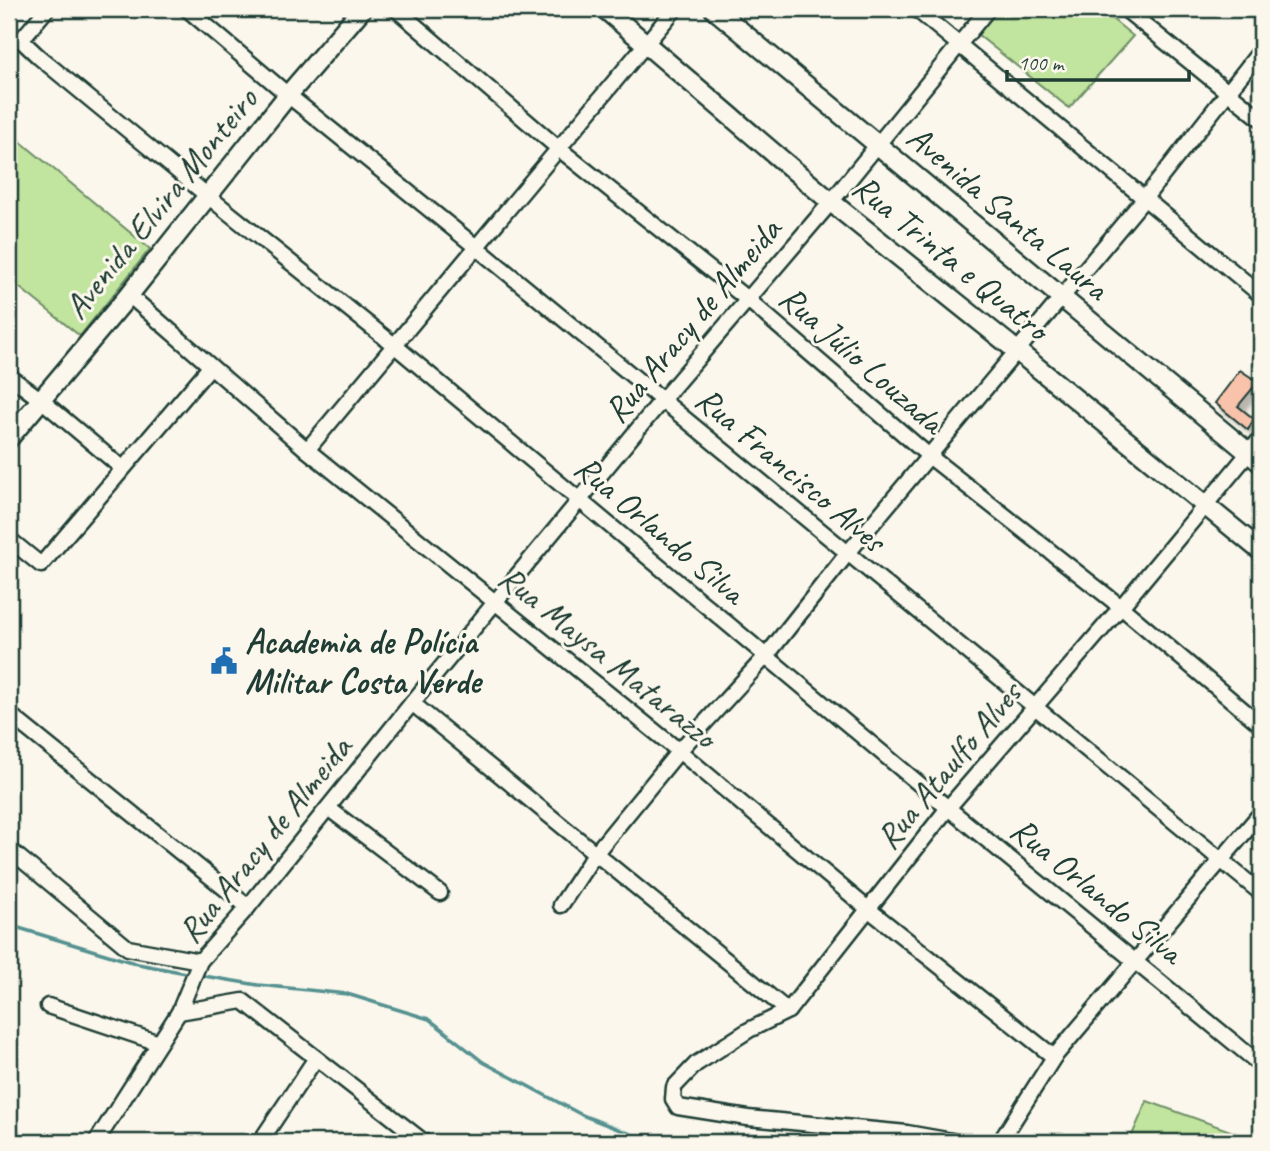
<svg xmlns="http://www.w3.org/2000/svg" width="1270" height="1151" font-family="Caveat,sans-serif">
<style>
.green{fill:#c1e49e;stroke:#709069;stroke-width:2}
.lines{fill:none;stroke-linecap:round;stroke-linejoin:round}
.stream{stroke:#549190;stroke-width:3.5}
.building{fill:#f8c2ab;stroke:#1f3d34;stroke-width:2;filter:url(#shadow)}
.minor-casing{stroke:#1f3d34;stroke-width:19}
.tertiary-casing{stroke:#1f3d34;stroke-width:23}
.minor{stroke:#fbf7ec;stroke-width:14}
.tertiary{stroke:#fbf7ec;stroke-width:18}
.labels{text-anchor:middle;stroke-width:6;stroke-linejoin:round;paint-order:stroke}
.street-label{font-size:35px;fill:#1f3d34;stroke:#fbf7ec}
.poi-label{font-size:35px;font-weight:bold;fill:#1f3d34;stroke:#fbf7ec;text-anchor:start}
</style>
<defs>
<filter id="shadow"><feDropShadow dx="5.5" dy="5.5" stdDeviation="2" flood-color="#0004"/></filter>
</defs>
<rect width="100%" height="100%" fill="#fbf7ec"/>
<filter id="ink" filterUnits="userSpaceOnUse"><feTurbulence type="fractalNoise" baseFrequency=".0143" numOctaves="2"/><feDisplacementMap in="SourceGraphic" scale="14" xChannelSelector="R" yChannelSelector="G"/><feConvolveMatrix kernelMatrix="1 2 1 2 8 2 1 2 1" color-interpolation-filters="sRGB"/></filter>
<g filter="url(#ink)">
<g class="green">
<path d="M998,9H1100L1133,36L1069,108L977,34Z"/>
<path d="M9,132L150,249L80,336L9,279Z"/>
<path d="M1147,1101L1236,1133L1231,1142H1129Z"/>
</g>
<g class="lines">
<g class="stream">
<path d="M9,925L138,964L191,974"/>
<path d="M198,975L258,985L347,994L429,1019L483,1062L582,1115L651,1142"/>
<path d="M9,1090L19,1136L9,1142"/>
</g>
</g>
<path class="building" d="M1240,370L1258,382L1238,406L1254,419L1248,430L1215,403Z"/>
<g class="lines">
<defs>
<g id="minor">
<path d="M47,9L21,40L39,57L209,197L394,345L948,808L1261,1065"/>
<path d="M187,9L288,95L476,247L1261,893"/>
<path d="M396,9L558,148L747,299L929,456L1121,607L1261,725"/>
<path d="M916,9L1261,295"/>
<path d="M1125,9L1261,119"/>
<path d="M129,295L307,450L679,751L868,909L1054,1057"/>
<path d="M9,376L40,399L122,468"/>
<path d="M307,450L675,9"/>
<path d="M9,539L41,565L210,367"/>
<path d="M412,703L788,1011"/>
<path d="M9,714L248,907"/>
<path d="M328,808L440,893"/>
<path d="M9,849L128,948L200,961"/>
<path d="M561,905L594,855L679,751L767,655L847,554L1144,199L1261,50"/>
<path d="M48,1006L159,1043"/>
<path d="M179,1012L243,1001L424,1142"/>
<path d="M96,1142L179,1012L200,961L248,907L412,703L662,400L831,202L988,9"/>
<path d="M260,1142L316,1058"/>
<path d="M958,1142L907,1133L748,1118L678,1107L673,1099L674,1087L696,1064L749,1030L788,1011L948,808L1121,607L1261,438"/>
<path d="M1000,1142L1054,1057L1261,813"/>
</g>
<g id="tertiary">
<path d="M605,9L831,202L1017,351L1261,551"/>
<path d="M714,9L1261,463"/>
<path d="M9,438L129,295L288,95L362,9"/>
</g>
</defs>
<use href="#minor" class="minor-casing"/>
<use href="#tertiary" class="tertiary-casing"/>
<use href="#minor" class="minor"/>
<use href="#tertiary" class="tertiary"/>
</g>
</g>
<defs>
<symbol id="civic-bare" viewBox="-9 -9 18 18"><path d="M-.6-6.5H3V-4.5H.6V-3L4-1V1h2V6H-6V1h2V-1L-.6-3ZM-1.2 2.5V6h2.4V2.5Z" fill="#1f6fb2" stroke="#fbf7ec" stroke-width="2.5" paint-order="stroke"/></symbol>
</defs>
<g fill-rule="evenodd">
<use href="#civic-bare" x="205" y="642" width="38" height="38"/>
</g>
<g class="labels">
<g class="street-label">
<text transform="translate(160 203) rotate(-51)" y="12">Avenida Elvira Monteiro</text>
<text transform="translate(1008 212) rotate(40)" y="12">Avenida Santa Laura</text>
<text transform="translate(951 257) rotate(39)" y="12">Rua Trinta e Quatro</text>
<text transform="translate(692 320) rotate(-50)" y="12">Rua Aracy de Almeida</text>
<text transform="translate(862 359) rotate(41)" y="12">Rua Júlio Louzada</text>
<text transform="translate(791 469) rotate(40)" y="12">Rua Francisco Alves</text>
<text transform="translate(660 529) rotate(40)" y="12">Rua Orlando Silva</text>
<text transform="translate(608 656) rotate(39)" y="12">Rua Maysa Matarazzo</text>
<text transform="translate(948 765) rotate(-50)" y="12">Rua Ataulfo Alves</text>
<text transform="translate(264 839) rotate(-51)" y="12">Rua Aracy de Almeida</text>
<text transform="translate(1097 890) rotate(39)" y="12">Rua Orlando Silva</text>
</g>
<g class="poi-label">
<text x="245" y="653">Academia de Polícia<tspan x="245" dy="40">Militar Costa Verde</tspan></text>
</g>
</g>
<rect width="1270" height="1151" fill="none" stroke="#fbf7ec" stroke-width="35"/>
<rect x="18" y="18" width="1235" height="1116" fill="none" stroke="#1f3d34" stroke-width="2.5" filter="url(#ink)"/>
<path d="M1007 70v10h182v-10" fill="none" stroke="#1f3d34" stroke-width="3.5"/>
<text x="1018" y="70" font-size="21" fill="#1f3d34" stroke="#fbf7ec" stroke-width="5" paint-order="stroke">100 m</text>
</svg>
